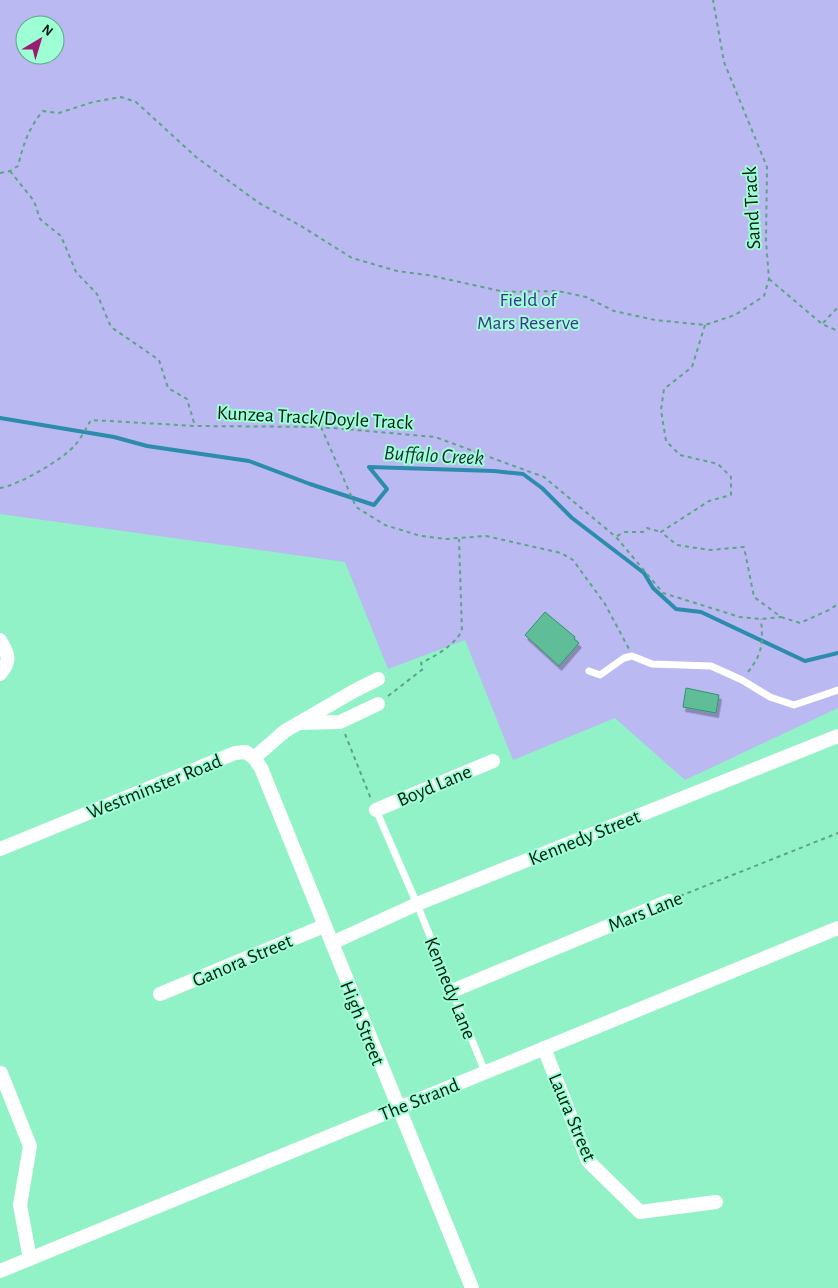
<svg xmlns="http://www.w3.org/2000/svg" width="838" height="1288" font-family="'Alegreya Sans',sans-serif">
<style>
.green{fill:#bab9f2;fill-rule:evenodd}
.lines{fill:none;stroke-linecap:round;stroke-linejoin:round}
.stream{stroke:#2d8cac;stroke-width:4}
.building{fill:#5fbe97;stroke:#2e936e;filter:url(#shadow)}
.path{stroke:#5ca485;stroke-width:2;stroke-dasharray:4 4;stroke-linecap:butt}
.service{stroke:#fff;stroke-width:7}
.minor{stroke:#fff;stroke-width:14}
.labels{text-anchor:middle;stroke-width:4;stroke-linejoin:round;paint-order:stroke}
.street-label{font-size:20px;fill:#011f14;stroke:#9efed4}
.park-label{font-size:20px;fill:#433394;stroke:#9efed4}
.water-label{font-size:21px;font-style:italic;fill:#192e36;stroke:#9efed4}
</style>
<defs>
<filter id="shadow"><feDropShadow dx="2.5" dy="4.5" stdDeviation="0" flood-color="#0004"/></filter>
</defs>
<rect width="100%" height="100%" fill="#91f1c7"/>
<path class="green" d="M0,0H838V708L685,780L615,718L513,760L465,640L388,669L345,562L0,514ZM25,25H55V55H25Z"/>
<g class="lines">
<path class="stream" d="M0,418L114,437L147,446L249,461L310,484L374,505L387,489L369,467L494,471L523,474L542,488L572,518L644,573L653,588L676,609L701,612L805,661L838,653"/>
</g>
<g class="building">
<path d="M545,612L575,637L574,639L579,643L559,666L525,635Z"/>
<path d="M686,688L719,695L716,713L683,707Z"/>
</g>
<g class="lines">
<g class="path">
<path d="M10,171L34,201L40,219L61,236L76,272L97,294L111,327L159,360L168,388L187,399L195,426"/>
<path d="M0,173L10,171L18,166C23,145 29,127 43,111L59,113L93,102L121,97L136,102L196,157L259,203L301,226L352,258L397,271L428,275L505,292L558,291L586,297L614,311L655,320L705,325L735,315L764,296L769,279L766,241L767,167L724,62L713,0"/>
<path d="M769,279L822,324L838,331"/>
<path d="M823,323L838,307"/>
<path d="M705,325L692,367L664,389L661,410L666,441L680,455L718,464L731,477V495L709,501L661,532L677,545L710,550L744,547L754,597L781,617L800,623L829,610L838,604"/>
<path d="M321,427L356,507L385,525L421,536L445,539L486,536L561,553L573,560L605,604L629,649"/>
<path d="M0,488C19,485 64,459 76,444C82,437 86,428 91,420L195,426L321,427L435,437L544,477L616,537L663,593L740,617L761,619L781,617"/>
<path d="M617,536L625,532H643L647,528L661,532"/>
<path d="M748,672C763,653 763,643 761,619"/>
<path d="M388,696L423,669L421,663C437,655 452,647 462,631L459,539"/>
<path d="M345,734L371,799"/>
<path d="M680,896L838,833"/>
</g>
<g class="service">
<path d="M589,671L600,675L624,658L632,656L652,664L711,666L742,680L770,697L794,705L838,690"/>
<path d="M376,810L417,904L485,1072"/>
</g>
<g class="minor">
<path d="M0,640C8,654 12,660 0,674"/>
<path d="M299,723L340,722L378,704"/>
<path d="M254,758L285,731L354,691L378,679"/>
<path d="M376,810L493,761"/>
<path d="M0,849L235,753L246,752L254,758L261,768L472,1288"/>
<path d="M332,943L417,904L838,736"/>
<path d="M452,991L669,901"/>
<path d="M160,994L324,926"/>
<path d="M544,1048L588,1161L640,1212L716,1202"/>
<path d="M1,1073L30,1146L20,1205L30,1259"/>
<path d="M0,1271L838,928"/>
</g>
</g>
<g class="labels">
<g class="street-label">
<text transform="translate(751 208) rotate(-93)" y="7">Sand Track</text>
<text transform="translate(315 417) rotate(3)" y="7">Kunzea Track/Doyle Track</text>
<text transform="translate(434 785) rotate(-23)" y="7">Boyd Lane</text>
<text transform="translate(154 786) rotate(-22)" y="7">Westminster Road</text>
<text transform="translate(584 837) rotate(-22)" y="7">Kennedy Street</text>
<text transform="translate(645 911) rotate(-22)" y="7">Mars Lane</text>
<text transform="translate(242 960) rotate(-23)" y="7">Ganora Street</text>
<text transform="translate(451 988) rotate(68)" y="7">Kennedy Lane</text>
<text transform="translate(363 1023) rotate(68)" y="7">High Street</text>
<text transform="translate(419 1099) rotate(-22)" y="7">The Strand</text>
<text transform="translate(573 1117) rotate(67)" y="7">Laura Street</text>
</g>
<g class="park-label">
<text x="528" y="306">Field of<tspan x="528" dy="23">Mars Reserve</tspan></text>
</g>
<g class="water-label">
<text transform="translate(434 455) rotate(3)" y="7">Buffalo Creek</text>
</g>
</g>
<g transform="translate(40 40) rotate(38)"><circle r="24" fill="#9efed4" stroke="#5fa587"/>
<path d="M0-4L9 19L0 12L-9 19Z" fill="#9a1b72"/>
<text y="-8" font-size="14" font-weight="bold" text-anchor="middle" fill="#011f14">N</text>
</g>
</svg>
